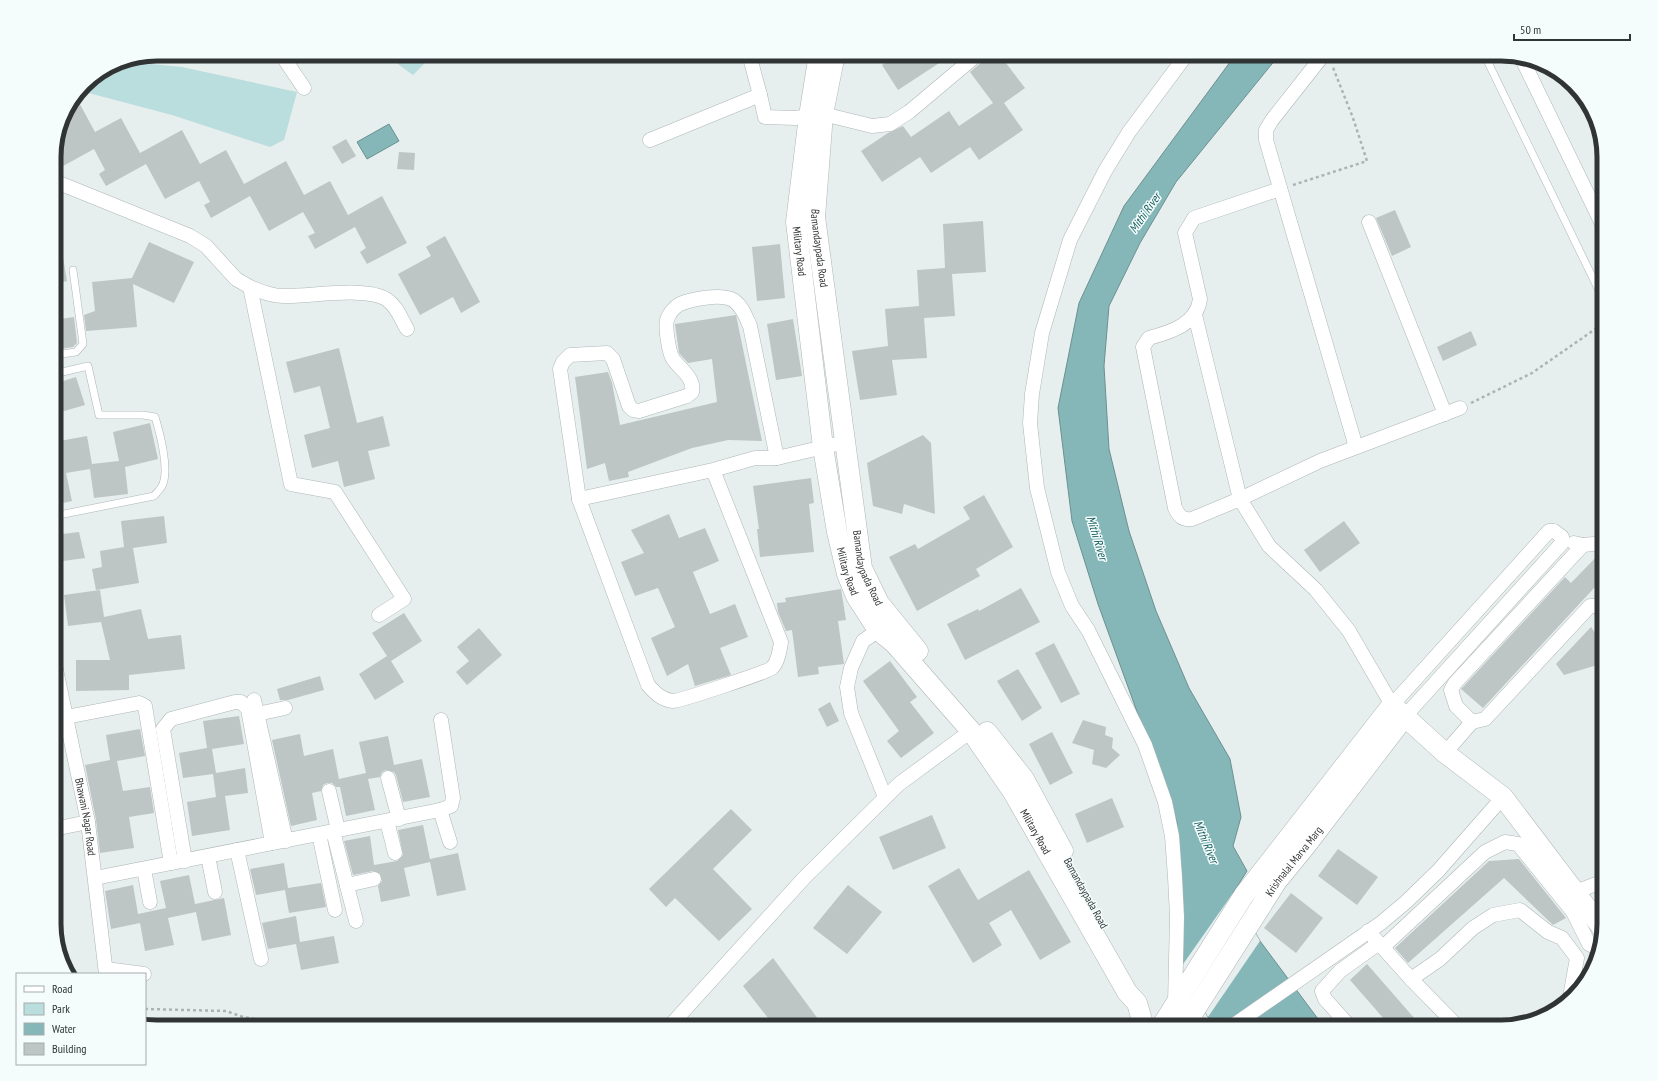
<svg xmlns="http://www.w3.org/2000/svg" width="1658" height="1081" font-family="'PT Sans Narrow',sans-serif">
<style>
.green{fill:#badddd}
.water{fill:#85b7b8;stroke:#6c9090}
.pier{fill:#e7eeee}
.building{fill:#bec5c5}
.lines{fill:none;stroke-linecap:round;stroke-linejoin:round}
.lane-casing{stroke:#aeb6b6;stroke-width:8}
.street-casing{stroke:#aeb6b6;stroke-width:15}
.secondary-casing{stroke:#aeb6b6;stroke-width:21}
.path{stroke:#adb3b3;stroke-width:2.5;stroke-dasharray:3 3;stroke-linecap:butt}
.lane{stroke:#fff;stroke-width:7}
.street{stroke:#fff;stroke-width:14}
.secondary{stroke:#fff;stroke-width:20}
.labels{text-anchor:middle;stroke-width:3;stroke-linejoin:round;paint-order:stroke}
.street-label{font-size:11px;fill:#313434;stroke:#f4fcfc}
.water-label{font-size:12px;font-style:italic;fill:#1a5f60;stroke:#f4fcfc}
.rim{fill:none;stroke:#313434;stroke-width:5}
</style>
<rect width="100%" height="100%" fill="#e7eeee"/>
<g class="green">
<path d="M384,54H434L413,75Z"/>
<path d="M120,61L182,67L297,92L284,140L270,147L172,115L81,91L84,84Z"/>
</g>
<g class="water">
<path d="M1236,54H1280L1176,182L1140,243L1109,306L1104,366L1109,449L1129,531L1156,611L1189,688L1230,759L1241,817L1233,846L1247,871L1233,893L1260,941L1324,1027H1219L1208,1017L1181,967L1177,822L1098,604L1072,521L1058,408L1079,303L1124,206Z"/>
<path d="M389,124L399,141L367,159L357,142Z"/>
</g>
<path class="pier" d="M1233,893L1260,941L1208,1017L1181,967Z"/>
<g class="building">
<path d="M898,54H953L898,90L882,65Z"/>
<path d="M986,54H999L1025,88L1004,103L1023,130L979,160L970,147L931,173L920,157L882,182L861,151L888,133L903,126L911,137L949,111L959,126L993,103L970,72L983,61Z"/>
<path d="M76,97L95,132L121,118L140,153L182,130L200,164L226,150L244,184L286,161L304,195L330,181L348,215L382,196L407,243L367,264L360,252L366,248L355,227L315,249L308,236L315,233L303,212L269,231L250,196L211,218L204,205L210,202L199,181L165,199L146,164L106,186L99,174L105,170L94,149L54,171V150L62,117Z"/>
<path d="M346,139L356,156L342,164L332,147Z"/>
<path d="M399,152L415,153L414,170L397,169Z"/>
<path d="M1395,210L1411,247L1392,256L1376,218Z"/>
<path d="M983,221L986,272L952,274L955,316L924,318L927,358L892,360L897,395L860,400L852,351L888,346L885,309L919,306L917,270L945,268L943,224Z"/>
<path d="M445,236L480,302L461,313L453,297L420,315L398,274L431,256L426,247Z"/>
<path d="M149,242L194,262L174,303L133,284L137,327L86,331L84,315L95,311L92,282L132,278Z"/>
<path d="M780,244L785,298L757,301L752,247Z"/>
<path d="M61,246L67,281L54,284V247Z"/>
<path d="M736,315L762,441L728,440L692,448L628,472L629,477L609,481L605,463L587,469L575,377L608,372L612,383L620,425L717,402L712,359L688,363L679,353L675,324Z"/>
<path d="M74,317L77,343L73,347L54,350V320Z"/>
<path d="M793,319L802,376L776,380L767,324Z"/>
<path d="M1471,331L1477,345L1443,361L1437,347Z"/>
<path d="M339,348L357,423L383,416L390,446L368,451L375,479L344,487L338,461L312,468L304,435L330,428L320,386L294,393L286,362Z"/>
<path d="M76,377L85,405L54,414V384Z"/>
<path d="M150,423L158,459L125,467L128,494L94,498L90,469L66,473L72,501L54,505V473L59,472L54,442L87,436L92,464L119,461L113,432Z"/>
<path d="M923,435L931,443L935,514L904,504L902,514L873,506L867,463Z"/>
<path d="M811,478L814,503L809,504L814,552L760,557L757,529H759L753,486Z"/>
<path d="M984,495L1013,547L976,569L980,576L917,611L889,557L915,544L918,549L970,519L963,507Z"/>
<path d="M669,514L679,538L705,528L719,561L693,572L710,614L735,604L748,637L720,648L731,675L695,686L688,664L667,676L651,638L675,627L658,588L635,596L621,562L644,553L631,530Z"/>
<path d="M164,516L167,543L133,548L139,583L96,590L92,569L102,567L100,551L124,547L121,521Z"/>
<path d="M1344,521L1360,543L1320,572L1304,550Z"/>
<path d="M79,532L85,558L56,562L54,535Z"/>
<path d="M1601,552H1604V597L1595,587L1483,708L1461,689L1565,577L1571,583Z"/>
<path d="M1021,588L1040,622L965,660L947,624L978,609L979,611Z"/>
<path d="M841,589L846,620L838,621L844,664L818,667L819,674L798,677L792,630L786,631L778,612L777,603L786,602L785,598Z"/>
<path d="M100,590L104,617L141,609L148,639L181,635L185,669L129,675V690L76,691V660H110L101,622L68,626L64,595Z"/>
<path d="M404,613L422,641L391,661L404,682L375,700L359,674L387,656L372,633Z"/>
<path d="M1591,627L1604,646V663L1564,675L1556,664Z"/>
<path d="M479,628L502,655L467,685L456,672L469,661L457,647Z"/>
<path d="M1054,643L1080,694L1061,703L1035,653Z"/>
<path d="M890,661L917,697L910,702L934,733L901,758L887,741L899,731L863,681Z"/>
<path d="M1018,669L1042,708L1022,721L997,681Z"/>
<path d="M320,676L324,690L288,700H280L277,689Z"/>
<path d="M830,702L839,721L827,727L818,709Z"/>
<path d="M239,716L244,744L212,749L216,773L245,768L248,793L225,796L230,830L192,836L187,802L216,797L213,774L183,778L179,753L207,748L203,721Z"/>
<path d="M1083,720L1106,727L1105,735L1113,738L1112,748L1120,755L1106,768L1092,764L1094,750L1072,743Z"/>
<path d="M140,729L145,756L117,761L123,791L150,787L154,813L129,817L134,848L100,853L96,820L85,765L110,760L106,735Z"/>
<path d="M1052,732L1073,773L1050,785L1029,744Z"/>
<path d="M300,734L304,756L333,749L339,779L366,773L359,742L388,736L394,765L422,759L430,797L403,802L396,775L394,772L386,770L382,772L380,777L368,779L375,810L346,816L340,787H336L332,783H327L323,785L321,791L312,793L317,820L291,826L272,740Z"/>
<path d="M1112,798L1124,827L1087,843L1075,814Z"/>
<path d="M731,809L752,830L713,869L752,909L719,941L675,898L666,907L649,889Z"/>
<path d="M932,815L946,848L893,870L879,837Z"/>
<path d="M423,825L430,859L458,853L466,890L437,896L430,862L404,868L410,896L381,902L378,886L382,881L380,874L373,871L353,875L344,841L370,836L374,865L397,861L403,855L398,830Z"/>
<path d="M1338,849L1378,877L1357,905L1318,876Z"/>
<path d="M1519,859L1566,918L1553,925L1504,878L1408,963L1395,948L1489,861Z"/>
<path d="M284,863L288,888L321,883L326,907L289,913L285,890L256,895L250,869Z"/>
<path d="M959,868L978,900L1029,870L1071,942L1040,960L1011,910L989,923L1002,945L973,963L928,886Z"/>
<path d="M189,875L195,904L224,898L231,935L202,941L196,912L168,918L174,945L145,951L140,923L111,929L105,891L133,885L138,914L166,908L160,881Z"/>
<path d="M848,885L882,912L847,954L813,928Z"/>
<path d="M1291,893L1323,918L1296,953L1264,928Z"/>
<path d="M296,916L300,942L334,936L339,963L301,970L296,944L268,949L262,923Z"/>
<path d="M773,958L824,1027H775L743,986Z"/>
<path d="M1367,964L1422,1027H1391L1350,980Z"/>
</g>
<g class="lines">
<defs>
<g id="lane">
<path d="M1484,54L1604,301"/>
<path d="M54,355L76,352L83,344L73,270"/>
<path d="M54,374L88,366L99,415H143L155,417C160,433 170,471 162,486C160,490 156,493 154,496L54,516"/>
</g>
<g id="street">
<path d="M281,54L304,88"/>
<path d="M749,54L760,95"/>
<path d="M1324,54L1272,120L1266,130V140L1356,447"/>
<path d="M1523,61L1604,228"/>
<path d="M650,140L760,95L765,117L795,118L823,114L872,126L890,124L909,112L978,54"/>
<path d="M54,181L190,236L206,246L236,279L250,287L291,484L335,492L404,599L379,615"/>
<path d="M1280,189L1194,218L1185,233L1200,299C1197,324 1171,332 1149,338L1143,347L1175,508C1179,516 1182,520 1192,519L1240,499L1269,546L1316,590L1349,631L1392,705L1549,531H1554L1562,537V543L1406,715"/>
<path d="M1369,222L1445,414"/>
<path d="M250,287C261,292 271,296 283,296C308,297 366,286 386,299C397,306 401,319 407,329"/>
<path d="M1195,315L1240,499L1320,461L1460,408"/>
<path d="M713,470L781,642C780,650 778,662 772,668C767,672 680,701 673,701C662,700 655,693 648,685L579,499L713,470L755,458H777L845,442"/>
<path d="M579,499L560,369L563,362L570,355L607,353L613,359L629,406L633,410L639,411L687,396L692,392C695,378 680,369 673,359C669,353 665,327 667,320C669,314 674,307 680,304C692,299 719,294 731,299C741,303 746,317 750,326L777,458"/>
<path d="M1574,543L1583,545L1604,543"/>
<path id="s1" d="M54,660L88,822L106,974"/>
<path d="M254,700L286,841"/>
<path d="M257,714L285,708"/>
<path d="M66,717L139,703L145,706L171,863"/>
<path d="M1472,722L1456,706L1451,690L1455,683L1583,545"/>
<path d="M1445,753L1472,722L1485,719L1590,606H1597L1604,612"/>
<path d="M388,778L399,819"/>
<path d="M329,791L338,830"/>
<path d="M885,797L851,713L847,687L851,668L863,641L886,625"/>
<path d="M440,810L450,842"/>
<path d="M387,821L395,853"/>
<path d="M54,829L88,822"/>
<path d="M333,831L356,921"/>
<path d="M319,834L335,910"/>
<path d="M237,850L261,959"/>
<path d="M208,856L215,892"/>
<path d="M185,861L163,729L171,719L235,702H241L248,709L272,843"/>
<path d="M144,869L150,902"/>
<path d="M95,878L440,810L451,806L453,798L441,720"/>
<path d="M347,885L374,879"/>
<path d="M1575,892L1604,881"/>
<path d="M1368,931L1411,979L1440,959L1473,928L1493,915L1520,910L1548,932L1562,938L1577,958L1570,997"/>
<path d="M1383,947L1485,852L1505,842L1518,844L1573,912L1589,944L1597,948"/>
<path d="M106,969L144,974"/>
<path d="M1411,979L1458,1027"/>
<path d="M1175,1004L1177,917L1175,877L1172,836L1165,802L1145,745L1088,630L1072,606L1058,572L1037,488L1030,423L1032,394L1042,333L1070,240L1105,171L1129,132L1187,54"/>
<path d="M669,1027L804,878L899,784L971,731"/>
<path d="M1231,1027L1381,923L1406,902L1438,871L1503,797"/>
<path d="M1350,1027L1325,999L1322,991L1340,971L1379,943"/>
</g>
<g id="secondary">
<path id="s2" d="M819,54L809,116L796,222L823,447L837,532L847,574L856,596L878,630L894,643L971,731L1013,792L1127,992L1137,1003L1144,1027"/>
<path id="s3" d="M835,54L823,114L815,217L862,568L879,603L918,651"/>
<path d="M987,732L1024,779L1063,851"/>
<path d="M1161,1027L1244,895L1392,705L1445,753L1503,797L1603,929"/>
<path id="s4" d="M1184,1027L1277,881L1304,848L1406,715"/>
</g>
</defs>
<use href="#lane" class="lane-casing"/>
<use href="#street" class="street-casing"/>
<use href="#secondary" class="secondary-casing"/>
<g class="path">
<path d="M1293,185L1367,161L1353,118L1332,65"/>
<path d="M1471,403L1532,373L1604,323"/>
<path d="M145,1009L226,1011L243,1017L301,1027"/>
<path d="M336,1027L395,1022"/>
</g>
<use href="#lane" class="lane"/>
<use href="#street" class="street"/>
<use href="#secondary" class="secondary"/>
</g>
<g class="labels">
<g class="street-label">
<text dy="4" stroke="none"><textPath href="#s3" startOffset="196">Bamandaypada Road</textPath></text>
<text dy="4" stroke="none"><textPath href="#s2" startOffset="199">Military Road</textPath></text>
<text dy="4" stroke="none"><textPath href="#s3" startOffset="520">Bamandaypada Road</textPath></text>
<text dy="4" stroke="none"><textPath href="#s2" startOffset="523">Military Road</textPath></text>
<text dy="4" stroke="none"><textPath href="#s1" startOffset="160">Bhawani Nagar Road</textPath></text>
<text dy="4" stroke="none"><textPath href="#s2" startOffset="847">Military Road</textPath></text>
<text dy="4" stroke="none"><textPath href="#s4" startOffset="199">Krishnalal Marva Marg</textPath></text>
<text transform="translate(1086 893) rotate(61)" y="4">Bamandaypada Road</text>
</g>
<g class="water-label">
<text transform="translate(1145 213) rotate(-55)" y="4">Mithi River</text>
<text transform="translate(1097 538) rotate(73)" y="4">Mithi River</text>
<text transform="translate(1206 842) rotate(67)" y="4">Mithi River</text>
</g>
</g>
<path d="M0 0H1658V1081H0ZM157 61H1501A96 96 0 0 1 1597 157V924A96 96 0 0 1 1501 1020H157A96 96 0 0 1 61 924V157A96 96 0 0 1 157 61Z" fill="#f4fcfc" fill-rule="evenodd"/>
<path class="rim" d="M157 61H1501A96 96 0 0 1 1597 157V924A96 96 0 0 1 1501 1020H157A96 96 0 0 1 61 924V157A96 96 0 0 1 157 61Z"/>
<rect x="16" y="973" width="130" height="92" fill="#f4fcfc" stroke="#a6acac"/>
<rect x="24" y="986" width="20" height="6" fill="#ffffff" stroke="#a6acac"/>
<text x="52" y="993" font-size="12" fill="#313434">Road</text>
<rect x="24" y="1003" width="20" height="12" fill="#badddd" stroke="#a6acac"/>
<text x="52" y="1013" font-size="12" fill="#313434">Park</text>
<rect x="24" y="1023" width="20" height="12" fill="#85b7b8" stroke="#a6acac"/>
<text x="52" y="1033" font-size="12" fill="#313434">Water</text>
<rect x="24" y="1043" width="20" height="12" fill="#bec5c5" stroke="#a6acac"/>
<text x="52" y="1053" font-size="12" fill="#313434">Building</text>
<path d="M1514 34v6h116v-6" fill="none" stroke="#313434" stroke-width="2"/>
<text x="1520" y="34" font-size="12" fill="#313434" stroke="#f4fcfc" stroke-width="3" paint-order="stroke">50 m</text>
</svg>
